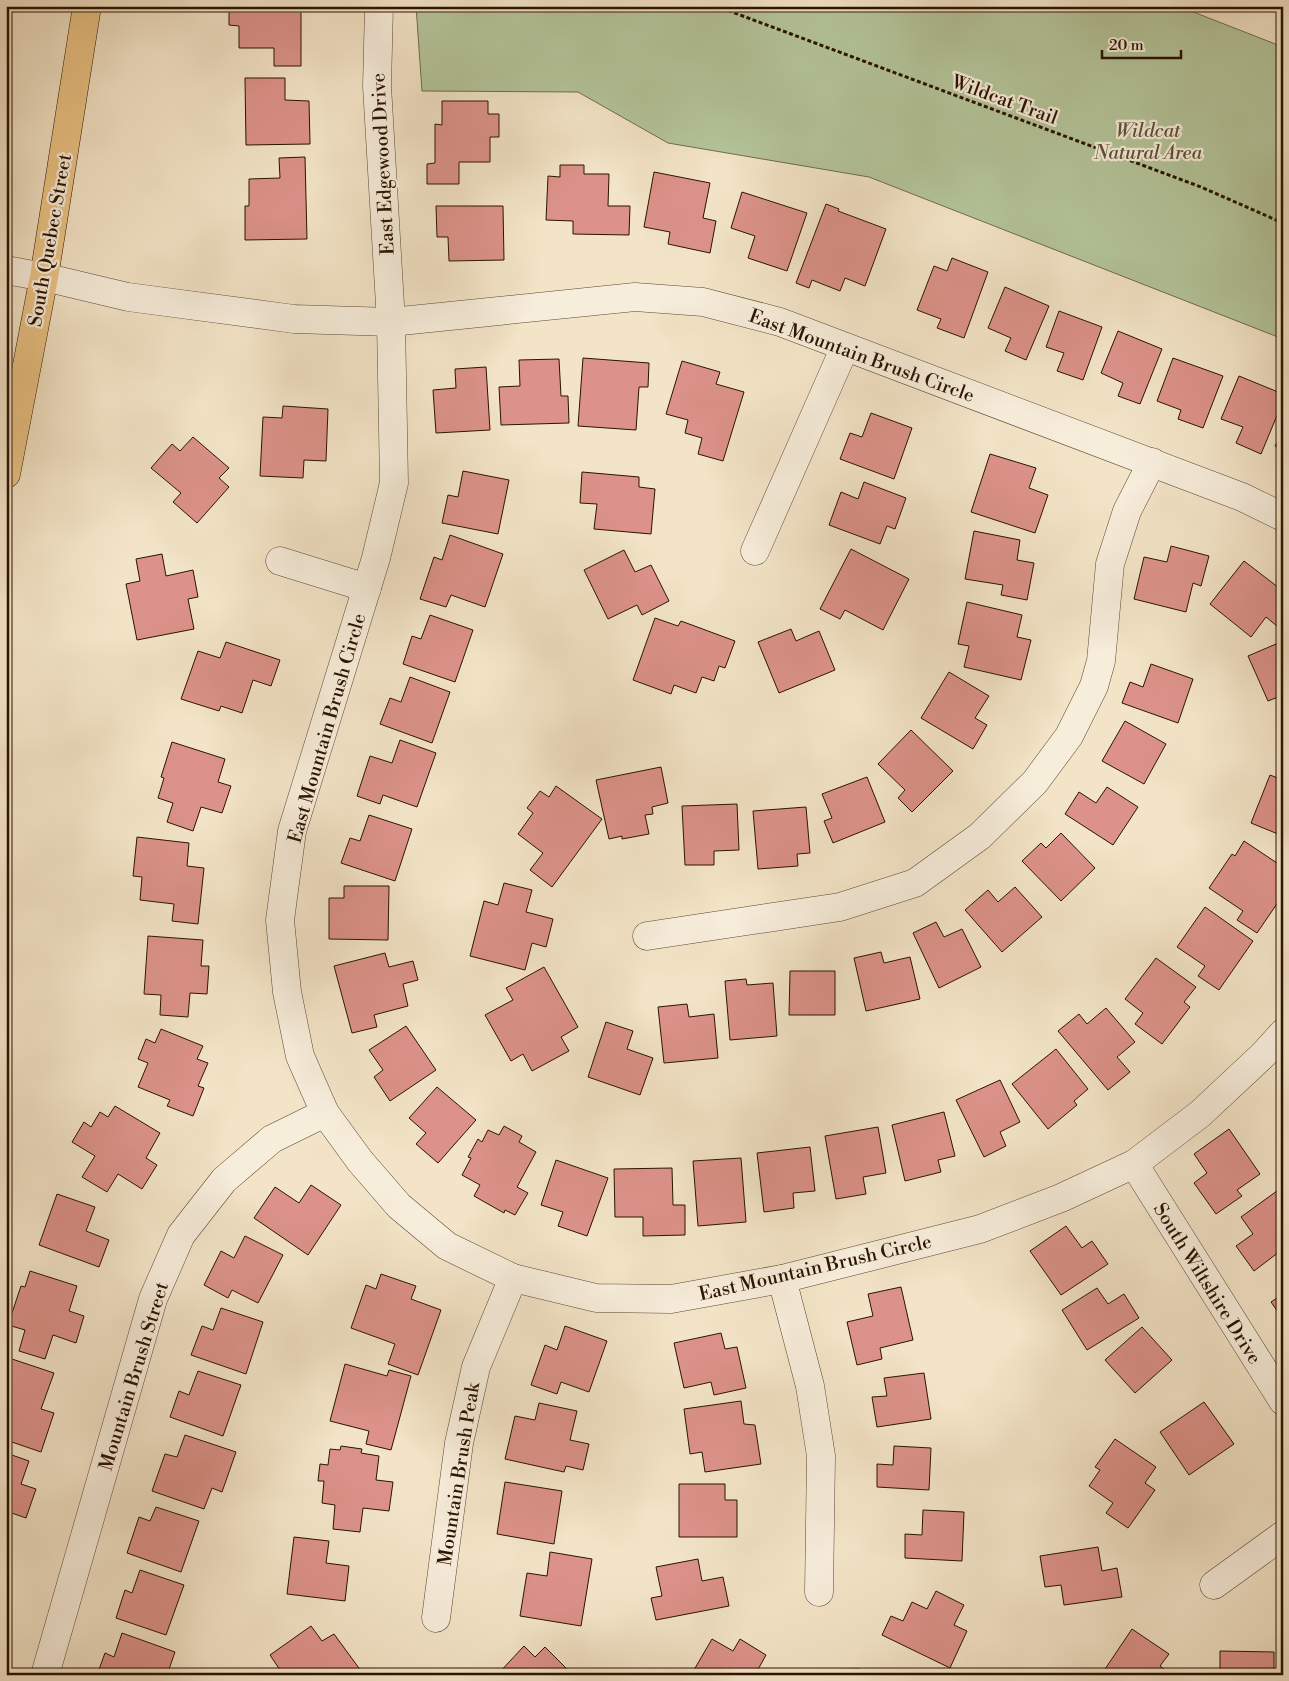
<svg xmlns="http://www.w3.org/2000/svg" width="1289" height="1681" font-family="'Libre Bodoni',serif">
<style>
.green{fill:#b4c59a;stroke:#6f6c4d}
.building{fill:#dc9289;stroke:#2a1300}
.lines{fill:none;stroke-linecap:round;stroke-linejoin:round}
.street-casing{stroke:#5c4732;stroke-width:29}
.primary-casing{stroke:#2a1300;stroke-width:29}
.path{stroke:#2a1300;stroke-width:3;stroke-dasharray:4 2.5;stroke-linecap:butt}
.street{stroke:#f7eddb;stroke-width:28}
.primary{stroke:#eac284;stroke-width:28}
.labels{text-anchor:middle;stroke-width:4.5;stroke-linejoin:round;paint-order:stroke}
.street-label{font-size:19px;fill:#2a1300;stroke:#f7eddb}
.park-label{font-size:19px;font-style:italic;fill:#5a5136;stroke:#f7eddb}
</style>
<rect width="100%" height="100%" fill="#f3e4c7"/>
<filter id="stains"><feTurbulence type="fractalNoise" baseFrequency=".004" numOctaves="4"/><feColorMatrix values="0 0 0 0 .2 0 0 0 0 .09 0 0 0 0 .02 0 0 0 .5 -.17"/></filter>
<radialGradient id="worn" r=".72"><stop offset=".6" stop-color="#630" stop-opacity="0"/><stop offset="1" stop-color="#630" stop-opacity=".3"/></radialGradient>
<path class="green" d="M416,6H1178L1283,47V339L869,177L668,143L578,92L422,91Z"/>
<g class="building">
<path d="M229,6H301V66H274V48H239V26L229,25Z"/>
<path d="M245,78H285V100L309,101L310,144L246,145Z"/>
<path d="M442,101H488V114H499V137H490V162H459V184H427V164L435,163V124L442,125Z"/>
<path d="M305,157L307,239L245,240V206H249V179L280,178L279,158Z"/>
<path d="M560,165H584V174H609L608,206H630L629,235L573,234V221L546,220L548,176L560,177Z"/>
<path d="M654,172L710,183L703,218L716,221L710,253L668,244L670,232L644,227Z"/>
<path d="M742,192L807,213L787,271L748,258L755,236L731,228Z"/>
<path d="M826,204L839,209L838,211L886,229L865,286L845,278L840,291L812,280L809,288L796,283Z"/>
<path d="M436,206H503L504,260L449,261L448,237H437Z"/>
<path d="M952,258L988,272L964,338L937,328L941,319L917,310L934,266L947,271Z"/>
<path d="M1005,287L1049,306L1026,360L1005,351L1011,338L988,328Z"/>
<path d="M1059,311L1102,327L1083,380L1057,371L1064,353L1046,347Z"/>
<path d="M1118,331L1162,349L1140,404L1118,396L1123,383L1101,373Z"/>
<path d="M583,358L649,363L648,387H639L636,430L578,426Z"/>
<path d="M1173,358L1223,376L1203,428L1178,419L1181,410L1157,401Z"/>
<path d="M559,359L561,396H568L569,423L501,425L499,387L520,386L519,360Z"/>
<path d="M682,361L720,372L716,384L744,392L723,461L698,454L702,438L685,433L688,420L666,414Z"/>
<path d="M486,367L490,430L436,433L433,390L456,388L455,369Z"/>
<path d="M1239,376L1283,394V401L1261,454L1236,443L1243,427L1221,419Z"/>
<path d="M283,406L328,409L326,461L304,460L303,478L260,476L263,417L282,418Z"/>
<path d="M871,413L912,428L894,479L840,459L850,433L862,437Z"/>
<path d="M1283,434V451L1275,446Z"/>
<path d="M193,437L229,468L219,478L229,487L197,523L173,502L181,493L151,468L172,444L180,451Z"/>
<path d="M990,454L1036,468L1029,488L1048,495L1035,533L971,512Z"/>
<path d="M463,471L509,480L498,534L442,523L448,495L458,497Z"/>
<path d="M582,472L639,477V487L655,489L651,534L594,529L597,504L580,503Z"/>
<path d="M864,482L906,498L895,529L887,526L880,544L829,525L841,492L858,499Z"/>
<path d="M974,531L1020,540L1017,560L1034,563L1027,600L1001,595L1003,585L965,579Z"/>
<path d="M450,535L503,554L485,607L451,595L446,607L420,599L434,557L442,560Z"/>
<path d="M1171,546L1209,556L1201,586L1193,583L1186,612L1134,599L1144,557L1167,562Z"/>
<path d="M851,549L909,579L883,630L845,610L840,619L820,609Z"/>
<path d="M624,550L635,572L651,565L669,601L642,615L637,605L608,619L584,570Z"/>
<path d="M162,554L166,576L193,570L198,597L188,599L194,629L137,640L126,584L140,581L136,559Z"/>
<path d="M1244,561L1283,591V619L1277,626L1266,617L1251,637L1210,604Z"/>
<path d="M967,602L1022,615L1017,637L1031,640L1021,680L964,667L969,646L958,644Z"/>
<path d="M430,615L473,630L455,682L403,664L412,636L421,639Z"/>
<path d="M655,618L678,626L681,621L735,641L725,668L719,666L714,681L702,677L696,693L674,685L671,694L633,680Z"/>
<path d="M791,629L796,641L819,631L835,670L779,693L758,642Z"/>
<path d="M1283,641V695L1268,701L1248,656Z"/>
<path d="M226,642L280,660L271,686L253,680L242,713L221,706L219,711L181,699L198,651L220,658Z"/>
<path d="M1151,664L1193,679L1178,723L1122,703L1130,682L1143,687Z"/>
<path d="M949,672L989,696L975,718L987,725L973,749L921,718Z"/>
<path d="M410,677L450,692L432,743L380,724L390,698L401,702Z"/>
<path d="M1125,721L1166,744L1144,784L1102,761Z"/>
<path d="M911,730L953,771L912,812L898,798L905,790L878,764Z"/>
<path d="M400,740L436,753L417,807L383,795L380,804L357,796L370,756L392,763Z"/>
<path d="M172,742L225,759L218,782L231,786L222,813L201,807L193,831L167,822L173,803L158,798L164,778L161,777Z"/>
<path d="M661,767L668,803L652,807L653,814L645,815L649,834L622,839V836L609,839L596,780Z"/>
<path d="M1270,775L1283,780V836L1251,823Z"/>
<path d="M867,777L885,822L833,843L824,821L832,818L822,794Z"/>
<path d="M556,786L602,819L552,887L530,870L543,853L518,834L533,813L527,808L540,791L549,797Z"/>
<path d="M1107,787L1138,807L1113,845L1065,814L1079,792L1096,803Z"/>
<path d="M737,804L739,850L714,851V865H685L682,806Z"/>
<path d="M806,807L810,853L797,854L798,866L758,869L753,811Z"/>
<path d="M369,815L412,829L395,881L341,863L350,838L360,841Z"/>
<path d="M1061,833L1095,868L1061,901L1022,861L1041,843L1046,848Z"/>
<path d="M137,837L189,843L187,866L204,868L198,924L172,921L174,904L140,900L142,877L133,876Z"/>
<path d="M1244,841L1283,867V895L1257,933L1237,920L1243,911L1209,888L1232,854L1235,856Z"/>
<path d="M504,883L532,890L526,912L553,919L546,947L532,943L525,970L470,956L484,901L498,905Z"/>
<path d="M344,886H389L388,940L329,939V898H344Z"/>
<path d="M1015,887L1042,917L1002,952L965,910L988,890L998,902Z"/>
<path d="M1205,907L1253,941L1219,990L1198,976L1205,966L1177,947Z"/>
<path d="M936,922L944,937L962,929L981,967L939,988L913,933Z"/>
<path d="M148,936L203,940L201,966H209L207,994L190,993L188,1017L160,1015L161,995L144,994Z"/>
<path d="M881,952L884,963L910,957L920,999L866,1011L854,958Z"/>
<path d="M385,953L389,967L413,961L418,980L403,984L408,1006L374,1015L377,1027L352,1033L334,966Z"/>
<path d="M1156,958L1196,987L1184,1002L1190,1007L1162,1044L1135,1024L1143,1013L1125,999Z"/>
<path d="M544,967L578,1027L561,1037L569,1051L532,1071L523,1054L511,1061L485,1015L513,1000L506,988Z"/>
<path d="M790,971H835V1015H789Z"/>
<path d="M746,979L747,985L773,983L777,1036L730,1040L725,981Z"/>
<path d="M687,1004L689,1017L714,1014L718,1058L664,1063L658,1007Z"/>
<path d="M1106,1008L1135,1042L1117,1057L1130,1072L1108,1090L1058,1031L1079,1014L1087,1024Z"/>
<path d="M606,1022L633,1031L627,1049L653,1058L640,1095L588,1077Z"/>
<path d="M406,1026L436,1070L390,1101L374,1077L383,1070L369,1050Z"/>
<path d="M161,1029L203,1046L197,1059L208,1063L198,1086L204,1088L193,1116L167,1106L170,1100L138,1087L148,1063L138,1059L146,1039L155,1043Z"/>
<path d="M1056,1049L1088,1089L1074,1101L1077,1105L1048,1129L1012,1084Z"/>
<path d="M1000,1080L1020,1122L1000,1132L1006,1146L984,1157L956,1100Z"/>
<path d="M437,1087L476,1120L438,1163L416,1144L426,1133L409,1118Z"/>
<path d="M115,1106L160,1133L146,1158L157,1165L142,1189L118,1174L107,1192L82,1177L95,1156L72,1142L84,1122L91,1127L100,1112L108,1117Z"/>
<path d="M944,1112L955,1156L938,1160L941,1172L905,1181L892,1125Z"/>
<path d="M504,1126L522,1136L519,1142L536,1152L517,1187L528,1193L515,1215L505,1210L504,1213L474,1196L480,1185L462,1175L471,1158L468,1157L478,1139L482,1142L488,1130L499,1135Z"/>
<path d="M878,1127L886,1173L863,1177L866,1194L836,1199L825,1136Z"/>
<path d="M1229,1129L1260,1174L1237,1190L1242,1196L1216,1214L1194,1183L1207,1173L1194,1154Z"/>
<path d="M810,1147L815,1191L793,1193L794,1208L764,1212L757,1153Z"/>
<path d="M741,1158L746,1222L698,1226L693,1161Z"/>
<path d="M556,1160L608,1178L587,1236L558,1226L563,1212L541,1205Z"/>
<path d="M672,1168L673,1205H685V1235L643,1236V1217H615L614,1169Z"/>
<path d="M311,1185L341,1205L308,1255L254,1218L275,1187L299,1203Z"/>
<path d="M1277,1191L1283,1199V1249L1254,1271L1236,1246L1253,1234L1241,1217Z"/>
<path d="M57,1194L95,1207L86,1231L109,1240L99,1267L39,1245Z"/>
<path d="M1066,1226L1082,1248L1092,1241L1108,1264L1061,1295L1030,1251Z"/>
<path d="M245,1236L283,1255L258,1303L232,1290L228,1298L204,1285L221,1251L234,1258Z"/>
<path d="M30,1271L77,1286L69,1311L84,1316L76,1343L53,1335L45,1359L19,1351L25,1330L8,1325L21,1286L25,1287Z"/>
<path d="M381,1274L416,1286L411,1299L441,1310L418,1375L388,1364L395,1344L351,1328L366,1285L376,1289Z"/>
<path d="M901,1287L913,1340L880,1348L882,1359L857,1365L847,1322L873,1316L868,1294Z"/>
<path d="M1097,1288L1108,1304L1124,1294L1139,1318L1087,1350L1062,1310Z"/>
<path d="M1283,1294V1319L1271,1302Z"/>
<path d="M221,1308L263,1322L246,1374L191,1355L202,1326L213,1330Z"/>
<path d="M565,1326L607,1341L589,1392L561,1382L557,1394L531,1385L545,1345L557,1350Z"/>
<path d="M1142,1327L1172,1360L1135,1393L1105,1360Z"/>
<path d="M721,1333L725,1349L737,1347L746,1388L714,1395L711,1382L684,1388L674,1343Z"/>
<path d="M6,1357L54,1373L41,1409L54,1413L41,1452L6,1440L11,1426L6,1424Z"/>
<path d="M345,1364L387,1376L389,1370L411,1376L391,1450L366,1444L369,1431L330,1421Z"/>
<path d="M198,1371L241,1385L223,1436L170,1417L179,1391L189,1395Z"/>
<path d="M924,1373L931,1419L877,1427L872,1397L887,1396L884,1378Z"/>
<path d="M741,1401L744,1424L755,1425L761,1464L705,1472L702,1452L690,1454L684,1409Z"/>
<path d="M1204,1402L1234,1444L1189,1475L1160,1432Z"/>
<path d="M539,1403L577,1411L570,1440L589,1444L583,1470L566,1466L564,1472L505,1459L515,1416L535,1420Z"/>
<path d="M185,1435L236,1452L222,1492L212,1488L204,1509L152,1491L165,1454L177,1457Z"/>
<path d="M1115,1439L1156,1467L1145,1483L1155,1490L1128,1528L1106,1513L1113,1503L1089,1486L1100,1470L1095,1467Z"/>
<path d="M341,1446L362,1449L361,1453L379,1456L376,1480L393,1482L389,1511L363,1508L360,1532L333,1529L335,1505L322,1503L324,1481H318L320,1464L328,1465L330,1449L340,1450Z"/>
<path d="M894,1446L931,1448L929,1490L877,1487V1464L893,1465Z"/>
<path d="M6,1453L29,1461L21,1484L36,1489L26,1518L6,1511Z"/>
<path d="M505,1482L562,1491L554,1544L497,1534Z"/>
<path d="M679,1484H725V1500H737V1537H679Z"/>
<path d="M156,1507L199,1521L181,1572L127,1553L139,1517L150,1521Z"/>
<path d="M923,1510L964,1512L962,1561L905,1558V1534L922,1535Z"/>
<path d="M294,1537L329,1541L326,1563L349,1566L345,1601L287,1594Z"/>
<path d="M1098,1547L1102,1571L1117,1568L1122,1597L1064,1605L1061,1585L1045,1587L1040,1556Z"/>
<path d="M550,1552L592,1559L581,1626L520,1616L527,1573L547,1576Z"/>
<path d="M698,1559L702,1581L723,1577L729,1606L656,1620L651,1598L662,1596L656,1567Z"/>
<path d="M140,1570L184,1585L166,1635L116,1618L125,1590L132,1593Z"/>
<path d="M936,1591L964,1605L954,1625L967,1631L950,1668L882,1635L891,1616L903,1621L912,1602L927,1609Z"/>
<path d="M311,1626L322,1641L334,1634L364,1675H273L280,1670L270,1655Z"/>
<path d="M1132,1629L1169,1654L1160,1666L1172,1675H1101Z"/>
<path d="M122,1633L175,1652L167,1675H97L105,1653L114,1657Z"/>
<path d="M712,1639L733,1651L740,1639L766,1655L755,1675H691Z"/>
<path d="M524,1646L535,1657L545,1647L573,1675H497Z"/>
<path d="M1220,1651L1274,1652V1675H1220Z"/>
<path d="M859,1669L862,1675H804V1670Z"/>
</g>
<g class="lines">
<defs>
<g id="street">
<path d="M379,6L377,86L391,322L394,483L376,558L292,831L280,920L287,992L300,1056L325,1113L360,1161L399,1206L447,1246L513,1278L596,1298L671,1299L782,1279L980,1229L1061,1198L1134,1164L1200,1114L1264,1054L1283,1033"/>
<path d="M6,270L44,277L128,297L294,319L391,322L635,297L703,302L780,322L1242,497L1283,517"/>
<path d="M755,551L845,347"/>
<path d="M280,561L367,588"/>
<path d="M647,936L840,907L915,883L980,836L1035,782L1069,736L1094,686L1101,661L1110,564L1127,511L1152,462"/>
<path d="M1134,1164L1283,1401"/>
<path d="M782,1279L810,1386L821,1456L819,1592"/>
<path d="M1214,1585L1283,1535"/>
<path d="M436,1618L459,1443L476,1367L513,1278"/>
<path d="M45,1675L153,1299L181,1235L224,1180L272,1139L325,1113"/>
</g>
<path id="primary" d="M6,474L44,277L87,6"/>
</defs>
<use href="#street" class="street-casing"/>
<use href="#primary" class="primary-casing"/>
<path class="path" d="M716,6L1201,187L1283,223"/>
<use href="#street" class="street"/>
<use href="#primary" class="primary"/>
</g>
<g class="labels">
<g class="street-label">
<text transform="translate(1005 99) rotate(20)" y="7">Wildcat Trail</text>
<text transform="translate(382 164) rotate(-93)" y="7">East Edgewood Drive</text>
<text transform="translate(49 240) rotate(-80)" y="7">South Quebec Street</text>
<text transform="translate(862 355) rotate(20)" y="7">East Mountain Brush Circle</text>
<text transform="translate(326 728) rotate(-74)" y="7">East Mountain Brush Circle</text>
<text transform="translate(815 1267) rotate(-13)" y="7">East Mountain Brush Circle</text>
<text transform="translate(1208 1283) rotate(58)" y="7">South Wiltshire Drive</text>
<text transform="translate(133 1376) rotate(-73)" y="7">Mountain Brush Street</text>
<text transform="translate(458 1474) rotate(-81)" y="7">Mountain Brush Peak</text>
</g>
<g class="park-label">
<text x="1148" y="137">Wildcat<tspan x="1148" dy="22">Natural Area</tspan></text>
</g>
</g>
<rect width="1289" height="1681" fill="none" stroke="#f3e4c7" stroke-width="25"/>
<rect x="8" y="8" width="1274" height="1666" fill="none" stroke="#2a1300" stroke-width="2.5"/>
<rect x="12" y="12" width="1264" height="1656" fill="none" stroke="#2a1300"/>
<path d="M1102 50v8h79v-8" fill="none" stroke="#2a1300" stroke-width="2.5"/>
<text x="1109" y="50" font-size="15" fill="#2a1300" stroke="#f7eddb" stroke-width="4" paint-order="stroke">20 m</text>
<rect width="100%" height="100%" filter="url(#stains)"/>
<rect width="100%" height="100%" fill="url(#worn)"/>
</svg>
